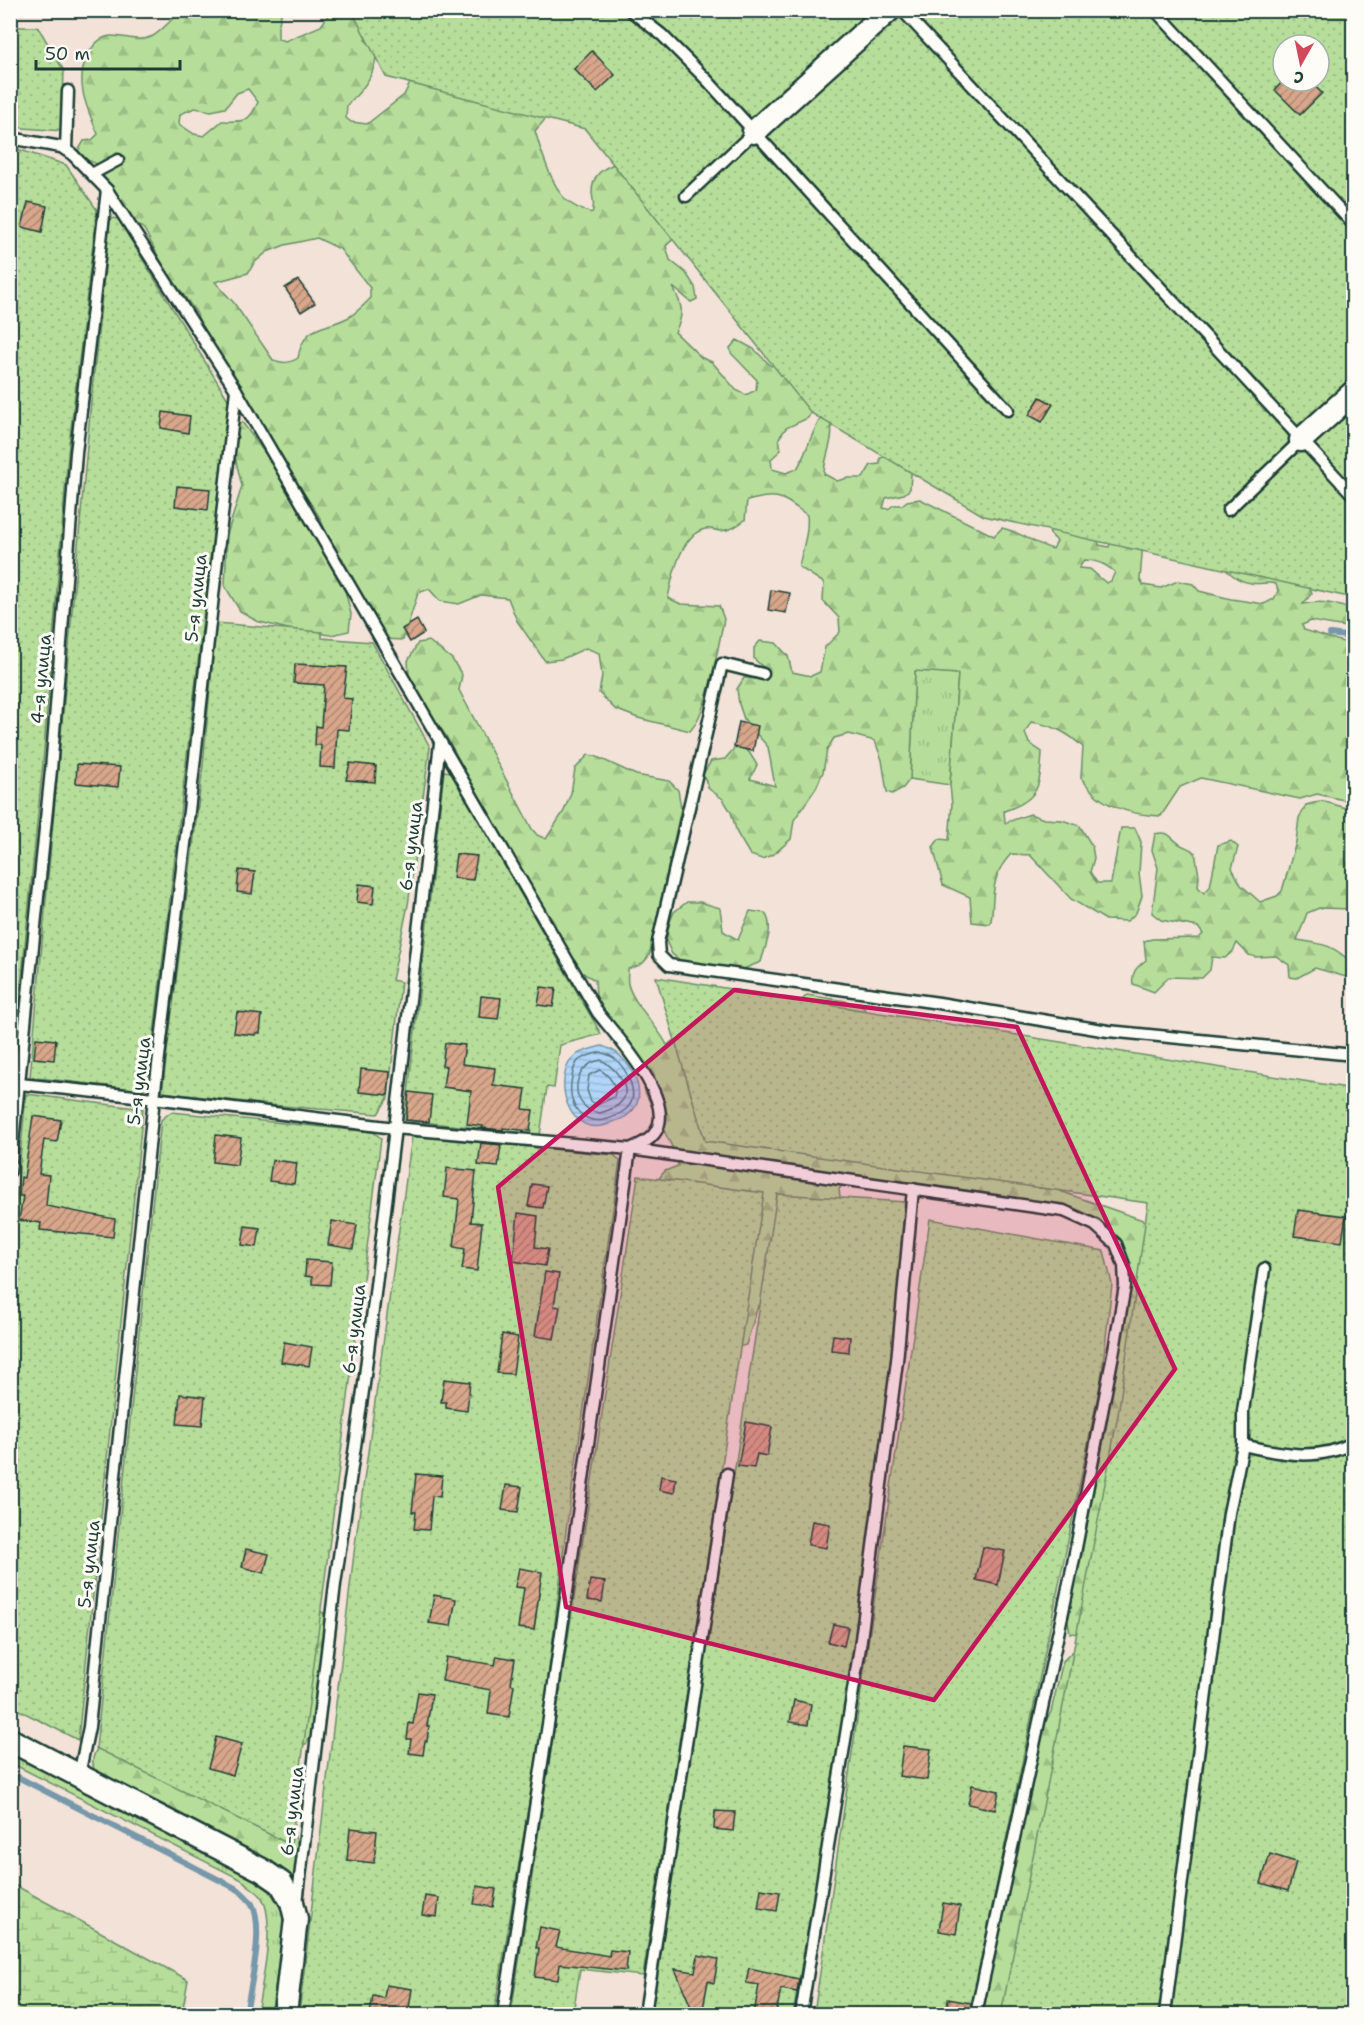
<svg xmlns="http://www.w3.org/2000/svg" width="1364" height="2025" font-family="'Shantell Sans',sans-serif">
<style>
.grass{fill:url(#grass-tufts);stroke:#6a8e67;stroke-width:1.5}
.forest{fill:url(#forest-firs);stroke:#6a8e67;stroke-width:1.5;fill-rule:evenodd}
.wetland{fill:url(#wetland-marsh);stroke:#6a8e67;stroke-width:1.5}
.garden{fill:url(#garden-dots);stroke:#6a8e67;stroke-width:1.5;fill-rule:evenodd}
.water{fill:url(#water-rules);stroke:#7698aa;stroke-width:1.5}
.lines{fill:none;stroke-linecap:round;stroke-linejoin:round}
.shore{stroke:#597a83;stroke-width:1.5}
.stream{stroke:#7698aa;stroke-width:6}
.building{fill:url(#building-hatch);stroke:#1f3d34;stroke-width:1.5}
.service-casing{stroke:#1f3d34;stroke-width:15}
.minor-casing{stroke:#1f3d34;stroke-width:27}
.service{stroke:#fdfcf7;stroke-width:10}
.minor{stroke:#fdfcf7;stroke-width:22}
.marked{fill:#c2185b;fill-opacity:0.2;stroke:#c2185b;stroke-width:4.5;stroke-linejoin:round}
.labels{text-anchor:middle;stroke-width:6;stroke-linejoin:round;paint-order:stroke}
.street-label{font-size:18px;fill:#1f3d34;stroke:#fdfcf7}
</style>
<defs>
<pattern id="grass-tufts" width="24" height="20" patternUnits="userSpaceOnUse" patternTransform="scale(1.5)"><rect width="24" height="20" fill="#b6de9a"/><path d="M3 7l-1-3M5 7V3M7 7l1-3M15 17l-1-3M17 17v-4M19 17l1-3" fill="none" stroke="#9cbf85"/></pattern>
<pattern id="forest-firs" width="22" height="20" patternUnits="userSpaceOnUse" patternTransform="scale(1.5)"><rect width="22" height="20" fill="#b6de9a"/><path d="M5 1l3.5 6h-7zM16 11l3.5 6h-7z" fill="#9cbf85"/></pattern>
<pattern id="wetland-marsh" width="20" height="14" patternUnits="userSpaceOnUse" patternTransform="scale(1.5)"><rect width="20" height="14" fill="#b6de9a"/><path d="M1 5h8M5 5V1M11 12h8M15 12V8" fill="none" stroke="#9cbf85"/></pattern>
<pattern id="garden-dots" width="8" height="8" patternUnits="userSpaceOnUse" patternTransform="scale(1.5)"><rect width="8" height="8" fill="#b6de9a"/><path d="M2 2h.1M6 6h.1" fill="none" stroke="#9cbf85" stroke-width="1.8" stroke-linecap="round"/></pattern>
<pattern id="water-rules" width="6" height="5" patternUnits="userSpaceOnUse" patternTransform="scale(1.5)"><rect width="6" height="5" fill="#b0d5f9"/><path d="M0 2.5h6" fill="none" stroke="#97b8d6"/></pattern>
<pattern id="building-hatch" width="6" height="6" patternUnits="userSpaceOnUse" patternTransform="scale(1.5)"><rect width="6" height="6" fill="#d8a68b"/><path d="M-1 1l2-2M0 6l6-6M5 7l2-2" fill="none" stroke="#af8872"/></pattern>
</defs>
<rect width="100%" height="100%" fill="#f2e2d7"/>
<filter id="ink" filterUnits="userSpaceOnUse"><feTurbulence type="fractalNoise" baseFrequency=".0167" numOctaves="2"/><feDisplacementMap in="SourceGraphic" scale="12" xChannelSelector="R" yChannelSelector="G"/><feConvolveMatrix kernelMatrix="1 2 1 2 8 2 1 2 1" color-interpolation-filters="sRGB"/></filter>
<g filter="url(#ink)">
<g class="grass">
<path d="M915,670L958,674L950,785L910,779Z"/>
<path d="M10,1752L250,1874L268,1888L283,1912L282,1941L271,2014H257C261,1986 278,1918 260,1895C255,1890 247,1885 242,1880L11,1763Z"/>
</g>
<g class="forest">
<path d="M180,11H282L278,27V39L285,41L321,26L331,11H357L371,28L365,40L376,48C378,72 363,90 347,105L346,118L351,122L367,124L404,95L410,83L548,116L535,131C540,149 553,188 566,200C573,206 584,211 592,213C595,206 593,201 592,193C592,174 603,168 619,162L676,229L673,239L666,246L670,260L686,273L695,287L697,299L691,302L673,287C682,305 685,313 675,332L702,358L712,362L736,390L746,395L756,390L757,380L731,353L730,348L737,340L754,349L771,366L778,360L812,409L808,418L786,428L779,438L781,450L771,459L772,469L786,473L797,469C807,452 811,433 822,416L830,421C836,438 824,456 824,474L837,481L848,478H863L871,465L880,464V458L897,454L912,461L910,489L904,494L886,498L883,508L888,509L894,505H902L907,501L920,499L994,536L1002,528C1021,532 1036,545 1053,549L1057,541L1050,534L1047,522L1097,535L1099,545L1109,547L1112,539L1143,542L1140,580L1143,585L1161,588L1178,581L1193,584L1199,591L1231,599L1264,604L1274,599L1278,591L1276,584C1267,581 1260,585 1251,583C1239,582 1231,574 1221,566L1306,579L1312,593L1303,604C1321,600 1337,603 1353,611V625L1351,628L1311,621L1302,625L1304,630L1353,645V802L1317,794L1300,799L1201,778L1180,787L1161,816C1139,815 1114,810 1097,796C1091,791 1086,784 1081,778L1083,747C1067,732 1052,725 1031,722L1025,733L1029,743L1042,752C1040,787 1039,800 1004,811L1005,823L1030,814L1044,819L1062,820L1080,826L1092,846L1094,858L1090,872L1097,883H1111L1121,828H1135L1141,842L1139,873L1142,896L1136,913L1127,921L1106,920L1071,899L1030,855L1011,854C998,868 994,880 993,899C992,908 993,915 990,924L972,922L970,897L943,885L933,847L939,839L949,840L952,804L950,785L958,674L915,671L910,779L903,788L892,794L887,792L882,760L875,741L849,734L834,738L827,750L823,772L816,788L794,820L791,839L774,854L762,859L750,855L737,833L731,812L723,799L709,789L703,774L711,761L725,759L737,745L749,752L757,765L750,779L775,786L768,747L744,719L739,704L737,689L744,678H756L765,675L763,667L754,659V648L760,641L776,643L788,656L792,672L811,676L820,672L825,647L840,632L839,618L823,601L824,583L799,567C802,549 809,533 807,515C781,497 780,492 747,501L745,520C737,526 730,531 719,531C714,530 710,528 705,529C681,534 672,577 668,598L681,604L719,606L724,619C718,646 708,712 690,731L638,718L615,709L599,693L602,676L599,653L586,648L562,659L545,661L517,621L508,598L481,595L459,604L440,601L429,589L418,593L403,640L384,639L348,581L343,559L333,548L319,516L274,448L205,336L196,312L166,271L144,229L127,217L121,200L112,192L97,164L81,157L78,151L84,141L92,140L98,134C86,107 73,78 90,51C95,43 102,36 112,36C126,36 139,43 153,36C163,30 172,19 180,11ZM248,89L258,102C249,123 244,122 222,121L204,136L194,134L179,124L180,114L195,108L211,111L225,108L237,93ZM317,238L340,249L370,288V299C364,305 356,313 349,317C323,331 304,323 298,358C289,364 282,363 273,360L234,303L215,282L248,273L254,263L267,252L285,245ZM1084,560C1097,560 1105,564 1115,572L1111,581L1106,583L1090,569L1079,568Z"/>
<path d="M242,422L286,482L345,590L351,614L349,631L331,635L292,630L256,621L240,611L225,586L227,535L242,486L231,441L234,428Z"/>
<path d="M429,641L452,659L462,675L459,690L532,829L537,835L546,839L564,811L571,793L575,769L588,755L595,756L636,775L669,781L678,790L681,808L650,953C645,964 640,966 628,969C628,973 627,980 628,984C633,1004 657,1025 667,1045L679,1036L796,1006L807,995L846,1001L863,1007L999,1175L1039,1188L1057,1190L1151,1223L1168,1240L1080,1634L1070,1633L1068,1621L1106,1428L1122,1332L1130,1272L1125,1251L1111,1234L1067,1208L851,1177L839,1189L841,1206L774,1301L758,1306L746,1345L727,1350L646,1194L665,1171L678,1166L677,1157L645,1092L641,1067L601,1009L596,996L595,980L581,972L512,858L446,736L422,701L409,675L408,661L418,643Z"/>
<path d="M1322,801L1353,810V909L1319,908L1307,913L1297,940C1324,944 1332,944 1353,964V971L1346,977L1315,968L1297,978L1290,977L1289,965L1276,956L1256,957L1249,955L1237,943L1233,951L1225,958L1212,957L1210,970L1202,978L1169,977L1154,992L1133,984C1131,972 1137,967 1146,960L1144,941L1152,939L1199,938L1203,934L1198,927L1161,920L1152,913L1158,868L1152,850L1155,834C1171,830 1169,838 1181,845C1185,847 1190,849 1195,852L1199,876L1198,887L1204,893L1210,887L1218,845L1231,841L1238,847L1232,868L1241,885L1260,902L1277,896L1282,891L1296,842L1299,818L1306,805Z"/>
<path d="M687,902H700L720,908L723,931L738,940L750,911L765,913C775,928 765,946 761,962L738,971L685,964L672,954L666,941L669,924L674,912Z"/>
<path d="M309,1606L326,1614L327,1634L314,1732L306,1744L295,1748L291,1828L299,1846L296,1881L288,1883L95,1775C92,1763 91,1757 99,1746Z"/>
<path d="M1072,1652L1082,1655L1029,2014H982L983,1997L975,1979L977,1968L986,1961L1041,1729L1051,1712L1063,1661Z"/>
<path d="M1034,1702L1039,1704L1017,1819L1009,1824Z"/>
</g>
<path class="wetland" d="M11,1883L188,1980L182,2014H11Z"/>
<g class="garden">
<path d="M352,11H1353V598L984,516L811,413L585,129L386,77ZM1283,45H1319V81H1283Z"/>
<path d="M10,27H38L64,71L62,131L11,127Z"/>
<path d="M11,147L66,165L97,210L68,453L43,762L13,1067L11,1071Z"/>
<path d="M110,218L118,219L229,401L148,1084L142,1090L30,1077L91,402Z"/>
<path d="M216,623L322,632V638L372,642L430,747L408,905L392,980L401,982L388,1098L378,1114L271,1105L162,1092L203,766Z"/>
<path d="M444,771L451,772L601,1034L560,1045L554,1088L547,1087L540,1135L405,1120Z"/>
<path d="M656,977L1353,1089V2014H1001L1054,1753L1118,1415L1148,1203L705,1141Z"/>
<path d="M26,1094L143,1109L78,1740L11,1706L10,1267Z"/>
<path d="M171,1112L373,1132L381,1138L291,1845L96,1748L161,1120Z"/>
<path d="M412,1136L614,1155L620,1161L566,1530L544,1713L494,2014H299L355,1545Z"/>
<path d="M638,1176L764,1193L643,1976L580,1969L573,2014H511Z"/>
<path d="M777,1194L905,1202C900,1253 897,1304 891,1356C867,1576 832,1796 793,2014H651Z"/>
<path d="M930,1219L1104,1251L1112,1284L1101,1381L970,2014H814Z"/>
</g>
<path class="water" d="M602,1046C607,1048 614,1050 618,1054C634,1068 649,1097 629,1114C625,1118 618,1120 613,1122C567,1145 550,1074 576,1055C584,1050 594,1048 602,1046Z"/>
<g class="lines">
<g class="shore">
<path d="M601,1052C605,1054 610,1055 614,1058C627,1069 642,1097 625,1110C594,1134 564,1114 572,1077C573,1071 574,1065 579,1060C585,1056 594,1054 601,1052Z"/>
<path d="M601,1060C613,1065 634,1089 621,1102C617,1108 607,1111 600,1113C568,1109 570,1065 601,1060Z"/>
<path d="M600,1070C609,1075 618,1086 614,1097L599,1104L591,1102L587,1090L589,1075Z"/>
</g>
<g class="stream">
<path d="M1330,634L1354,637"/>
<path d="M10,1773L239,1890C243,1894 249,1899 252,1904C265,1928 250,1987 246,2014"/>
</g>
</g>
<g class="building">
<path d="M592,51L615,75L597,92L574,69Z"/>
<path d="M1283,81H1309L1322,93L1300,115L1275,90Z"/>
<path d="M28,202L47,206L42,232L22,227Z"/>
<path d="M298,280L315,303L301,312L285,288Z"/>
<path d="M1040,397L1053,404L1042,422L1029,415Z"/>
<path d="M163,412L190,416L188,433L161,428Z"/>
<path d="M177,486L210,489L208,510L175,506Z"/>
<path d="M771,590L790,593L786,613L768,610Z"/>
<path d="M417,620L424,633L410,642L402,629Z"/>
<path d="M295,664L347,667L343,698L352,699L349,730L337,729L335,768L320,767L321,745H315L316,726L321,727L324,685L294,683Z"/>
<path d="M739,722L758,726L753,751L734,747Z"/>
<path d="M350,763L376,766L375,782L346,780Z"/>
<path d="M77,764L120,767L118,787L76,783Z"/>
<path d="M456,854L477,856L473,880L453,878Z"/>
<path d="M239,870L255,872L252,894L237,892Z"/>
<path d="M359,884L375,886L373,904L357,902Z"/>
<path d="M541,987L556,989L553,1007L538,1005Z"/>
<path d="M481,996L501,998L498,1019L479,1017Z"/>
<path d="M237,1012L262,1015L260,1033H256L255,1035L234,1033Z"/>
<path d="M36,1038L56,1040L54,1060L34,1058Z"/>
<path d="M445,1043L465,1045L462,1064L495,1068L493,1085L526,1089L523,1109L533,1110L530,1131L503,1128V1130L482,1128L483,1126L467,1124L471,1091L443,1087L446,1066H442Z"/>
<path d="M361,1069L390,1072L388,1095L359,1092Z"/>
<path d="M409,1092L432,1095L429,1122L406,1120Z"/>
<path d="M33,1116L61,1120L57,1142L44,1140L39,1174L49,1175L46,1206L115,1219L113,1237L40,1230L41,1223L19,1220L23,1196H19L21,1177L24,1178Z"/>
<path d="M216,1135L241,1138L237,1165L213,1162Z"/>
<path d="M481,1143L501,1145L498,1167L478,1165Z"/>
<path d="M272,1160L297,1163L294,1184L269,1181Z"/>
<path d="M447,1168L476,1171L471,1222L482,1223L477,1271L462,1269L465,1249L454,1247L459,1199L444,1197Z"/>
<path d="M532,1184L547,1186L543,1208L528,1206Z"/>
<path d="M1298,1210L1346,1216L1342,1242L1294,1236Z"/>
<path d="M518,1213L538,1216L535,1247L548,1249L545,1266L513,1261Z"/>
<path d="M332,1221L357,1225L353,1249L328,1245Z"/>
<path d="M245,1226L260,1228L257,1247L242,1245Z"/>
<path d="M306,1260L332,1262L330,1285L312,1284V1277L305,1276Z"/>
<path d="M545,1272L559,1274L554,1306L560,1307L554,1339L535,1336Z"/>
<path d="M502,1334L518,1337L513,1374L497,1373Z"/>
<path d="M833,1335L850,1337L849,1352L831,1350Z"/>
<path d="M284,1342L312,1347L309,1366L281,1362Z"/>
<path d="M444,1379L470,1382L467,1411L446,1408V1402H441Z"/>
<path d="M180,1394L205,1397L202,1426L177,1424Z"/>
<path d="M746,1422L772,1427L767,1456L757,1454L754,1468L738,1466Z"/>
<path d="M416,1474L442,1476L440,1497L432,1496L429,1530L414,1529L416,1512H412Z"/>
<path d="M661,1476L676,1479L674,1493L659,1490Z"/>
<path d="M506,1485L522,1487L518,1512L502,1510Z"/>
<path d="M812,1521L830,1524L826,1548L808,1545Z"/>
<path d="M983,1547L1005,1551L998,1585L976,1580Z"/>
<path d="M246,1549L269,1554L264,1573L242,1567Z"/>
<path d="M519,1568L542,1572L534,1630L518,1628L524,1588L515,1587Z"/>
<path d="M590,1580L605,1582L602,1602L587,1600Z"/>
<path d="M434,1595L456,1599L451,1626L429,1623Z"/>
<path d="M833,1624L848,1627L844,1646L828,1642Z"/>
<path d="M497,1656L515,1659L511,1684L514,1685L509,1717L488,1714L491,1690L442,1681L446,1657L495,1665Z"/>
<path d="M418,1692L432,1694L427,1726H429L427,1741H425L423,1755L409,1753L411,1739H407L409,1723L413,1724Z"/>
<path d="M794,1700L811,1704L808,1725L790,1722Z"/>
<path d="M216,1737L242,1744L233,1775L208,1768Z"/>
<path d="M903,1746L931,1749L927,1780L899,1776Z"/>
<path d="M972,1785L999,1791L995,1810L968,1804Z"/>
<path d="M715,1811L735,1812L733,1831L714,1829Z"/>
<path d="M350,1828L377,1831L374,1863L347,1860Z"/>
<path d="M1270,1854L1296,1862L1288,1891L1261,1883Z"/>
<path d="M477,1886L496,1889L493,1907L474,1904Z"/>
<path d="M761,1889L780,1892L777,1911L758,1908Z"/>
<path d="M425,1896L439,1898L437,1917L422,1915Z"/>
<path d="M943,1903L960,1906L956,1934L939,1931Z"/>
<path d="M540,1927L560,1931L556,1947L609,1956L610,1950L628,1952L626,1971L560,1964L558,1980L535,1977L539,1948H536Z"/>
<path d="M698,1955L718,1959L714,1983L708,1981L702,2014H694L675,1969L695,1972Z"/>
<path d="M749,1968L799,1979L797,1992L781,1989L776,2014H754L759,1985L746,1983Z"/>
<path d="M386,1985L412,1989L408,2014H370L373,1996L384,1998Z"/>
<path d="M948,1999L971,2003L969,2014H946Z"/>
</g>
<g class="lines">
<defs>
<g id="service">
<path d="M630,10L662,35L707,80L1008,410"/>
<path d="M902,10L1354,496"/>
<path d="M1155,10L1354,225"/>
<path d="M10,138L61,147L72,154L107,190L236,390L598,1013C617,1037 679,1103 654,1134C648,1142 639,1145 630,1149"/>
<path d="M66,150L68,91"/>
<path d="M92,174L118,160"/>
<path d="M686,196L754,132"/>
<path d="M1228,510L1301,440"/>
<path d="M763,674L722,664L658,942L659,955L669,965L939,1003L1108,1031L1354,1055"/>
<path d="M10,1083L154,1098L395,1128L630,1149L549,1718L503,2014"/>
<path d="M630,1149L1064,1211L1095,1225L1116,1244L1124,1265L1125,1286L1115,1344L1071,1574L976,2014"/>
<path d="M10,1171L51,770L76,453L107,190"/>
<path d="M1243,1445C1280,1454 1320,1462 1354,1442"/>
<path d="M79,1775L89,1727L154,1098L189,811L236,390"/>
<path d="M297,1903L335,1584L364,1384L395,1128L440,743"/>
<path d="M645,2014L727,1474"/>
<path d="M801,2014L860,1647L897,1361L913,1189"/>
<path d="M1165,2014L1229,1513L1243,1445V1411L1264,1269"/>
</g>
<g id="minor">
<path d="M754,132L889,10"/>
<path d="M1301,440L1354,392"/>
<path d="M10,1740L262,1870L281,1883L292,1902L296,1919L285,2014"/>
</g>
</defs>
<use href="#service" class="service-casing"/>
<use href="#minor" class="minor-casing"/>
<use href="#service" class="service"/>
<use href="#minor" class="minor"/>
</g>
</g>
<path class="marked" d="M734,990L1017,1027L1175,1369L934,1700L566,1607L498,1187Z"/>
<g class="labels">
<g class="street-label">
<text transform="translate(196 598) rotate(-84)" y="6">5-я улица</text>
<text transform="translate(41 679) rotate(-85)" y="6">4-я улица</text>
<text transform="translate(411 846) rotate(-83)" y="6">6-я улица</text>
<text transform="translate(139 1081) rotate(-83)" y="6">5-я улица</text>
<text transform="translate(354 1329) rotate(-83)" y="6">6-я улица</text>
<text transform="translate(89 1564) rotate(-84)" y="6">5-я улица</text>
<text transform="translate(292 1811) rotate(-83)" y="6">6-я улица</text>
</g>
</g>
<rect width="1364" height="2025" fill="none" stroke="#fdfcf7" stroke-width="36"/>
<rect x="18" y="18" width="1328" height="1989" fill="none" stroke="#1f3d34" stroke-width="2" filter="url(#ink)"/>
<g transform="translate(1301 63) rotate(189)"><circle r="28" fill="#fdfcf7" stroke="#a4b0a9" stroke-width="1.5"/>
<path d="M0-4.5L10 22L0 15L-10 22Z" fill="#d1495b"/>
<text y="-9" font-size="16" font-weight="bold" text-anchor="middle" fill="#1f3d34">С</text>
</g>
<path d="M36 60v9h144v-9" fill="none" stroke="#1f3d34" stroke-width="3"/>
<text x="45" y="60" font-size="18" fill="#1f3d34" stroke="#fdfcf7" stroke-width="4.5" paint-order="stroke">50 m</text>
</svg>
